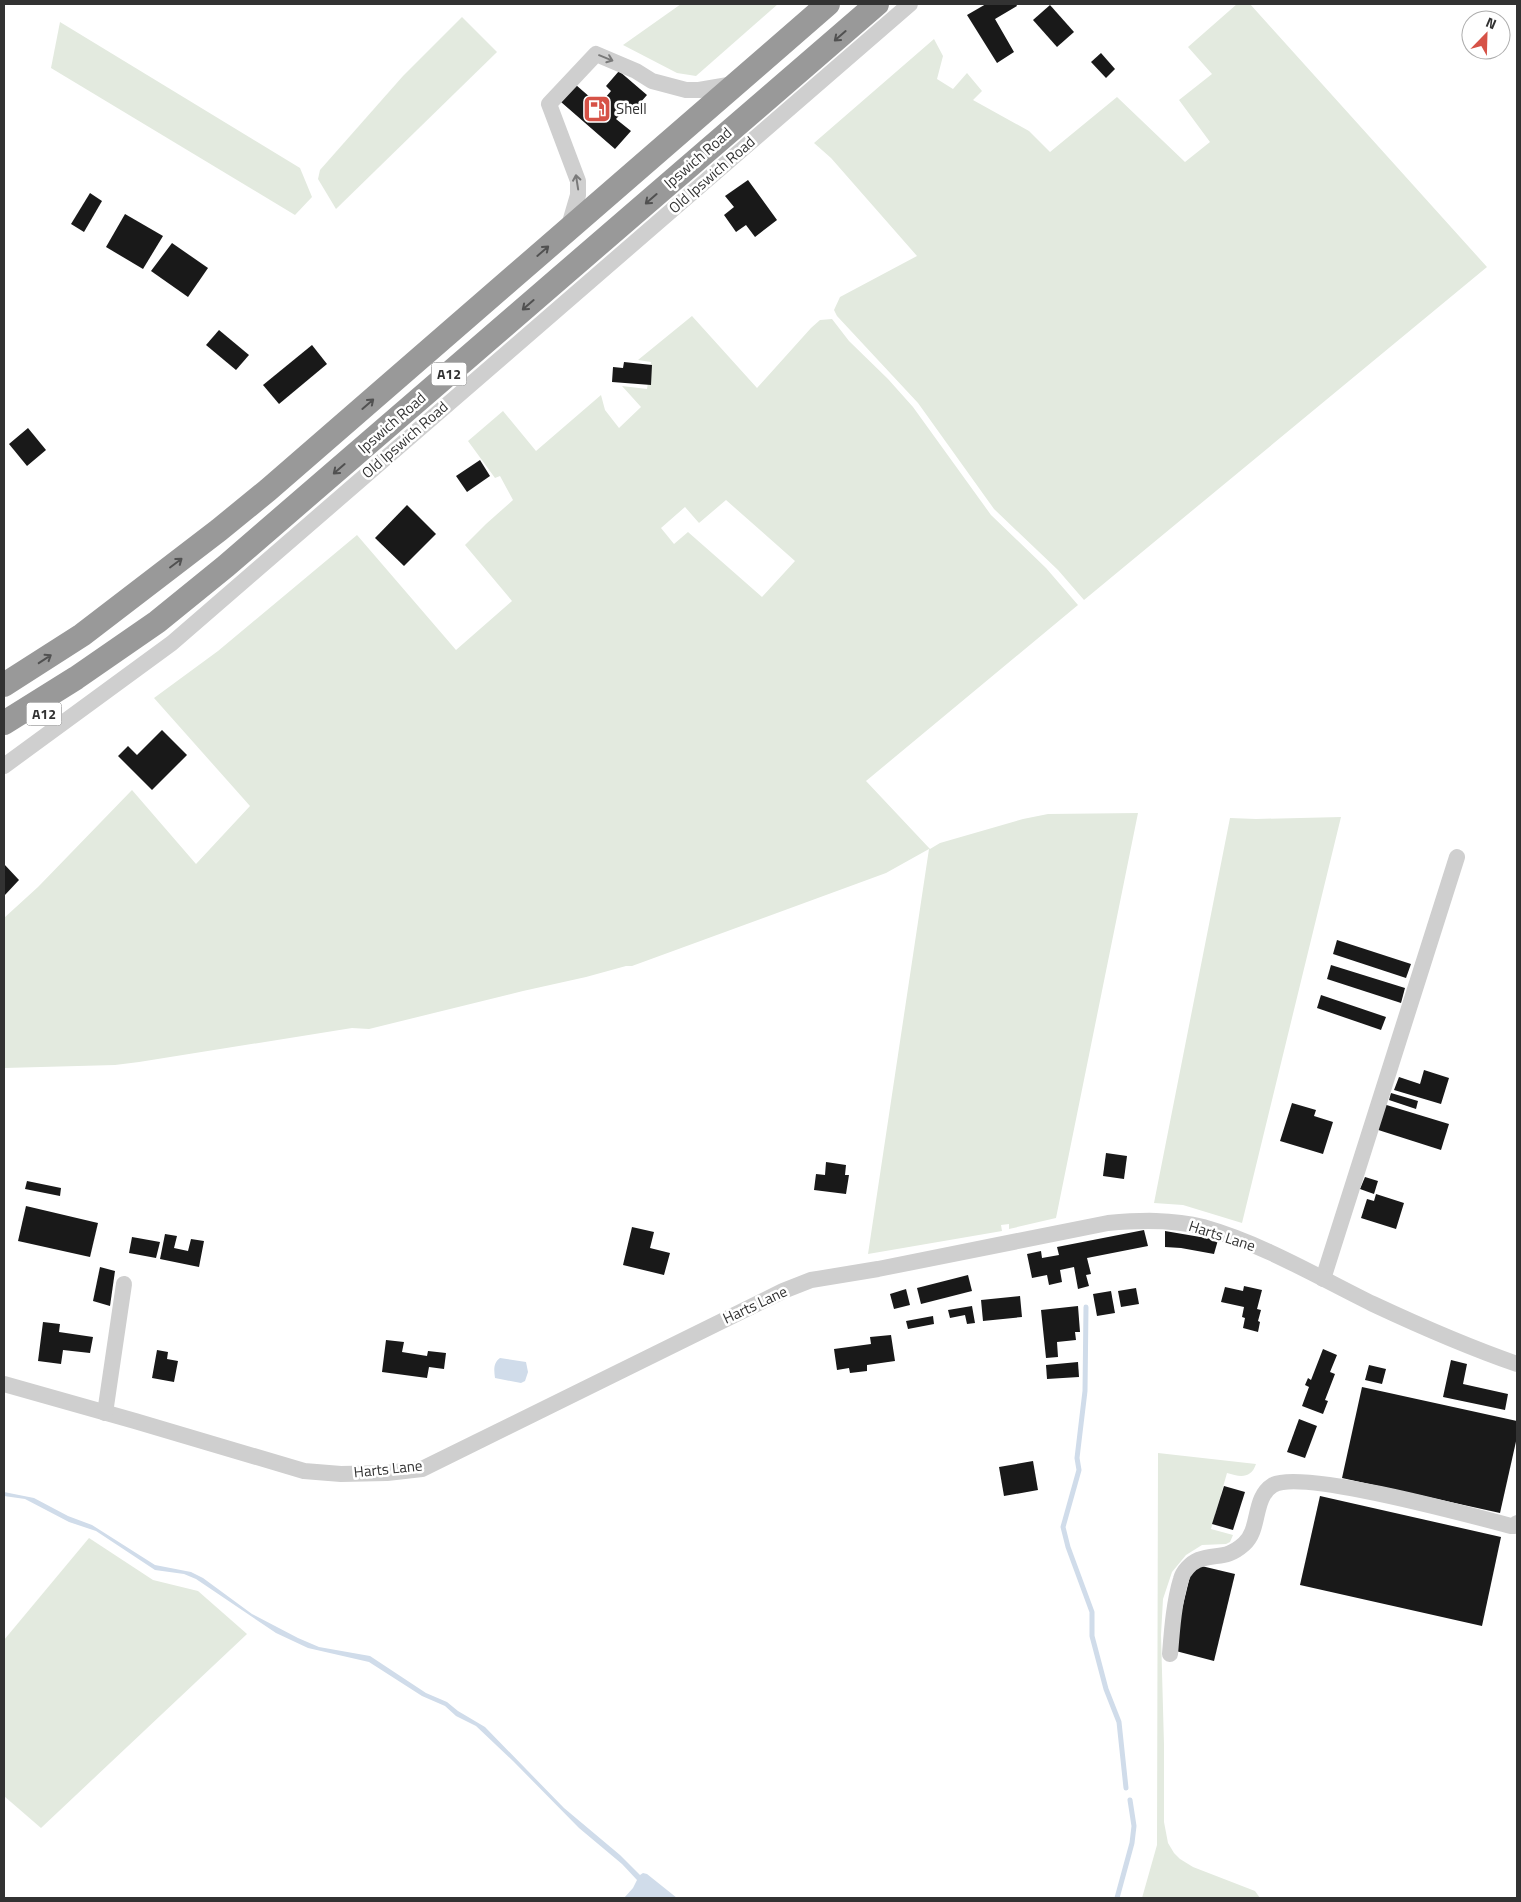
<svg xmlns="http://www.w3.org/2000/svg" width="1521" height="1902" font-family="'Titillium Web',sans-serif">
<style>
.green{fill:#e3eadf;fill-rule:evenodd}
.water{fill:#d0dcea}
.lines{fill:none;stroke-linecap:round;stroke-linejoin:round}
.stream{stroke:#d0dcea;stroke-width:5}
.building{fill:#191919}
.minor{stroke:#cfcfcf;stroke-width:16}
.highway{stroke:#999;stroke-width:24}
.oneway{stroke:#515151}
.oneway2{stroke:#797979}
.labels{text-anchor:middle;stroke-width:5;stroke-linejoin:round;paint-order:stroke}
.shield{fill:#fff;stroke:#707070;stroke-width:1}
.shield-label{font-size:14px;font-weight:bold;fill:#323232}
.poi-label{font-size:15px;fill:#323232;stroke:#fff;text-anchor:start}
.street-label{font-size:15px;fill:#323232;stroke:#fff}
</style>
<rect width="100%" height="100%" fill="#fff"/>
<g class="green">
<path d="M681,4H778L696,76L677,73L623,45Z"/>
<path d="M1237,4H1250L1487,267L1084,600L1058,570L994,509L918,403L837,316L834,310L840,297L917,256L831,158L814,143L934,39L943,56L937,79L953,89L967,73L982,91L973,100L1029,131L1050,152L1117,97L1185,162L1210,142L1179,100L1212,74L1188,47Z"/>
<path d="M462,17L497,52L336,209L318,179L320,170L403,76Z"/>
<path d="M60,22L300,168L312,197L295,215L51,68Z"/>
<path d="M692,316L757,388L811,328L820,320L832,319L849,341L888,379L913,407L991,515L1046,568L1078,605L866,781L930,849L940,843L1023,819L1048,814L1138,813L1056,1218L1009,1229V1224L1001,1225L1002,1231L868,1254L929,849L886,873L632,966H626L586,977L523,991L369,1029L352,1028L139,1062L115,1065L4,1068V918L38,887L132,790L196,864L250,806L154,698L218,651L357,535L456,650L512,601L465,545L486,524L513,500L500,476L495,478L468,441L503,411L536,451L601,395L605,410L619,428L641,407L622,386L647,389L651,362L638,360ZM726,500L795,561L762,597L688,532L674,544L661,528L685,507L699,523Z"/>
<path d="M1341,817L1242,1223L1183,1205L1154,1203L1230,818L1256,819Z"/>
<path d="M1158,1453L1256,1464C1251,1479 1240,1477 1227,1473L1211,1529L1233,1535L1230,1542L1226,1544L1202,1545L1186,1555L1172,1572L1163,1599L1161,1635L1164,1745V1822L1168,1843L1174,1853L1180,1859L1193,1867L1255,1891L1260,1898H1142L1157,1845Z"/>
<path d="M89,1538L153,1580L198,1591L247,1634L41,1828L4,1796V1640Z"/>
</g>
<g class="water">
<path d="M500,1358L526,1362L528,1372L525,1381L521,1383L495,1378C494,1370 493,1363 500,1358Z"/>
<path d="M4,1492L34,1498L68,1516L92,1525L155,1565L191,1572L203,1578L252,1614L298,1638L319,1647L370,1656L426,1693L447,1702L458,1711L485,1727L564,1808L620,1855L640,1875L643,1873L647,1874L677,1898H624L633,1888L637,1880L622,1864L579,1828L513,1761L476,1726L456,1716L445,1706L422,1696L369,1662L308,1648L276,1633L196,1579L184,1574L155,1570L96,1531L69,1522L25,1499L4,1496Z"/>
</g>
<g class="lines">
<g class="stream">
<path d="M1086,1307L1085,1391L1077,1458L1079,1470L1063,1527L1068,1547L1092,1612V1636L1106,1689L1119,1722L1126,1788"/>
<path d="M1117,1898L1132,1843L1134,1826L1130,1800"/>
</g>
</g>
<g class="building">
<path d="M986,4H1016L1017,6L995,19L1014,52L997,63L967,15Z"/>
<path d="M1050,5L1074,32L1057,47L1033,20Z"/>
<path d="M1101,53L1115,69L1106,78L1091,62Z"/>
<path d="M619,71L647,95L632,112L627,107L616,119L631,131L615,149L561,102L576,85L599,105L611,91L606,86Z"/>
<path d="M748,180L777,220L755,237L746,225L736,232L724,215L734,207L725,196Z"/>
<path d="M90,193L102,201L84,232L71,224Z"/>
<path d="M125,214L163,236L143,269L106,247Z"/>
<path d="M172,243L208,268L188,297L151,271Z"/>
<path d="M219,330L249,355L236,370L206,345Z"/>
<path d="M312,345L327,364L279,404L263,385Z"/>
<path d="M624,362L652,365L651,385L612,382L613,367L623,368Z"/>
<path d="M28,428L46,450L27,466L9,444Z"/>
<path d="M480,460L490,476L467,492L456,476Z"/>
<path d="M407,505L436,534L404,566L375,538Z"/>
<path d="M162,730L187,755L152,790L118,756L128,746L137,755Z"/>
<path d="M4,864L19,880L4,896Z"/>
<path d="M1337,940L1411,964L1406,978L1333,954Z"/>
<path d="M1331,965L1405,988L1401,1003L1327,979Z"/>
<path d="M1321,995L1386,1017L1381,1030L1317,1008Z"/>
<path d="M1424,1070L1449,1078L1441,1104L1394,1090L1399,1077L1420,1084Z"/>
<path d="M1391,1093L1418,1101L1416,1109L1389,1100Z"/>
<path d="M1292,1103L1316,1110L1314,1116L1333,1122L1323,1154L1280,1141Z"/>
<path d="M1380,1103L1449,1124L1441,1150L1372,1128Z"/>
<path d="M1106,1153L1127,1156L1124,1179L1103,1176Z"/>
<path d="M826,1162L846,1165L845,1175H849L846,1194L814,1190L816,1174L825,1175Z"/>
<path d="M1365,1177L1378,1181L1374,1194L1360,1189Z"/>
<path d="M27,1181L61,1188L60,1196L25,1189Z"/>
<path d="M1376,1194L1404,1203L1396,1229L1361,1218L1367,1199L1374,1201Z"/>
<path d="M26,1206L98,1223L90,1257L18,1241Z"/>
<path d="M632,1227L654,1232L650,1248L670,1253L664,1275L623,1265Z"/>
<path d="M1144,1230L1148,1246L1087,1258L1091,1274L1086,1275L1089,1286L1078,1289L1074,1267L1060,1270L1062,1282L1049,1285L1047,1275L1032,1278L1027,1254L1041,1251L1042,1258L1059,1255L1057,1247Z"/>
<path d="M1165,1231L1218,1240L1214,1254L1181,1248L1165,1247Z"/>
<path d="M165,1234L177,1236L174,1248L188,1251L191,1239L204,1241L199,1267L160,1259Z"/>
<path d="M132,1237L160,1242L156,1258L129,1253Z"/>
<path d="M100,1267L115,1271L110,1306L93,1301Z"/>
<path d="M968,1275L972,1291L921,1304L917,1288Z"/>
<path d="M1244,1286L1262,1290L1257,1309L1261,1310L1258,1321L1260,1322L1258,1332L1243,1328L1245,1318L1242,1317L1244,1307L1221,1302L1225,1287L1243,1291Z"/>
<path d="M1136,1288L1139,1304L1121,1307L1118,1291Z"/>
<path d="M906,1289L910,1305L894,1309L890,1294Z"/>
<path d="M1111,1291L1115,1313L1097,1316L1093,1294Z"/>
<path d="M1020,1296L1022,1317L983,1321L981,1300Z"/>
<path d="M972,1306L975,1323L967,1324L965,1315L950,1318L948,1310Z"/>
<path d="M1078,1306L1080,1332H1075L1076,1340L1057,1342L1058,1357L1046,1358L1041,1310Z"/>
<path d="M933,1316L934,1324L908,1329L906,1321Z"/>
<path d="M43,1322L60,1324L59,1332L93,1337L90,1353L63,1350L61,1364L38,1361Z"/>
<path d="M891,1335L895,1361L867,1365V1371L850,1373L849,1368L837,1370L834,1349L871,1344L870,1337Z"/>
<path d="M386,1340L404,1342L402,1352L427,1356L428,1351L446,1353L444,1369L429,1367L427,1378L382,1372Z"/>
<path d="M1323,1349L1337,1355L1330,1372L1335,1374L1325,1400L1328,1401L1323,1414L1302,1406L1309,1387L1305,1385L1308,1378L1311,1380Z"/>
<path d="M157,1350L168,1352L167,1359L178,1361L174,1382L152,1378Z"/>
<path d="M1451,1360L1467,1364L1463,1384L1508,1394L1505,1410L1443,1397Z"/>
<path d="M1078,1362L1079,1377L1047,1379L1046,1365Z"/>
<path d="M1369,1365L1386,1369L1382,1384L1365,1380Z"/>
<path d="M1362,1387L1517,1421V1437L1500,1513L1342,1478Z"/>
<path d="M1299,1419L1317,1426L1305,1458L1287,1452Z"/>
<path d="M1033,1461L1038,1490L1004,1496L999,1467Z"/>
<path d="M1224,1486L1245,1492L1233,1530L1212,1524Z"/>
<path d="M1320,1496L1501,1537L1482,1626L1300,1585Z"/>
<path d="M1193,1564L1235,1574L1214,1661L1172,1650Z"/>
</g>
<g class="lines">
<g class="minor">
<path d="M568,229L578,195V181L549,104L596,54L636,71L652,81L686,90H699L734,84"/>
<path d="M4,766L172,643L910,4"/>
<path d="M1323,1279L1457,857"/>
<path d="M4,1384L135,1421L304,1471L341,1474L387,1473L422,1469L783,1291L811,1280L878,1269L1108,1223C1140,1220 1172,1219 1203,1227C1263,1244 1318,1277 1373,1304C1420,1326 1468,1347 1517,1364"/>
<path d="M105,1413L124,1284"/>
<path d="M1170,1654C1172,1629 1174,1602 1181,1579C1183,1571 1191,1563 1198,1560C1217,1553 1226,1560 1244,1544C1261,1529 1252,1498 1273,1485C1301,1469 1473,1516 1511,1526H1515L1517,1523"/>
</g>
<g class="highway">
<path d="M4,685L82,635L219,530L268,490L828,4"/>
<path d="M4,723L76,678L157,622L226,566L877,4"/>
</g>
</g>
<defs><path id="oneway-shaft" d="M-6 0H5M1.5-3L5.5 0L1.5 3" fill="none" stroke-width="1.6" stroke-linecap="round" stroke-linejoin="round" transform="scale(1.25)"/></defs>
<g class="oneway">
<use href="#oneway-shaft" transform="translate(840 36) rotate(139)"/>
<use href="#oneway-shaft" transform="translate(651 199) rotate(139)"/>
<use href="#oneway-shaft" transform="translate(543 251) rotate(-41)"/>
<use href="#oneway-shaft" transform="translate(528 305) rotate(139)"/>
<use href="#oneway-shaft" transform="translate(368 404) rotate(-41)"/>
<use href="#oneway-shaft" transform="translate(339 469) rotate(139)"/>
<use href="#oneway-shaft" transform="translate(176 563) rotate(-37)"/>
<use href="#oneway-shaft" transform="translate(45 659) rotate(-33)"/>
</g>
<g class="oneway2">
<use href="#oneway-shaft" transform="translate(606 58) rotate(22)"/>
<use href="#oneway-shaft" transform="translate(577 182) rotate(-99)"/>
</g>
<defs>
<symbol id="fuel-square" viewBox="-11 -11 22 22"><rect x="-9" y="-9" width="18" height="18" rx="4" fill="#d65247" stroke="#fff"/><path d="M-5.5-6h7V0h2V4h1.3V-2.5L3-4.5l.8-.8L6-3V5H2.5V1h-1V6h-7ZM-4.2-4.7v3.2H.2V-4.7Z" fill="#fff"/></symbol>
</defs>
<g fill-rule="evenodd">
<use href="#fuel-square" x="581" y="93" width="32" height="32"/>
</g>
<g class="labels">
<g class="shield">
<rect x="431.5" y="362.5" width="35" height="23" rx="4"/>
<rect x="26.5" y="702.5" width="35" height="23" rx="4"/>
</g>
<g class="shield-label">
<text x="449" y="379">A12</text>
<text x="44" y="719">A12</text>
</g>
<g class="poi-label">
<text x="616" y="114">Shell</text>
</g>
<g class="street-label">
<text transform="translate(698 158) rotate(-41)" y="5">Ipswich Road</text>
<text transform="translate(712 175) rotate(-41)" y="5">Old Ipswich Road</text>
<text transform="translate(392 423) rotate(-41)" y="5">Ipswich Road</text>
<text transform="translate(405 440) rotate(-41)" y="5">Old Ipswich Road</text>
<text transform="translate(1222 1236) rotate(18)" y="5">Harts Lane</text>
<text transform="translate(755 1305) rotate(-25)" y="5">Harts Lane</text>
<text transform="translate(388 1469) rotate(-6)" y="5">Harts Lane</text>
</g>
</g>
<rect width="1521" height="1902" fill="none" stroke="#323232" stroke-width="10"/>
<g transform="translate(1486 35) rotate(23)"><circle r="24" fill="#ffffff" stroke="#adadad"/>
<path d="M0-4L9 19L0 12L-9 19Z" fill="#d65247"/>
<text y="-8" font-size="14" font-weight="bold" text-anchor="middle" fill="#323232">N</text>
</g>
</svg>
